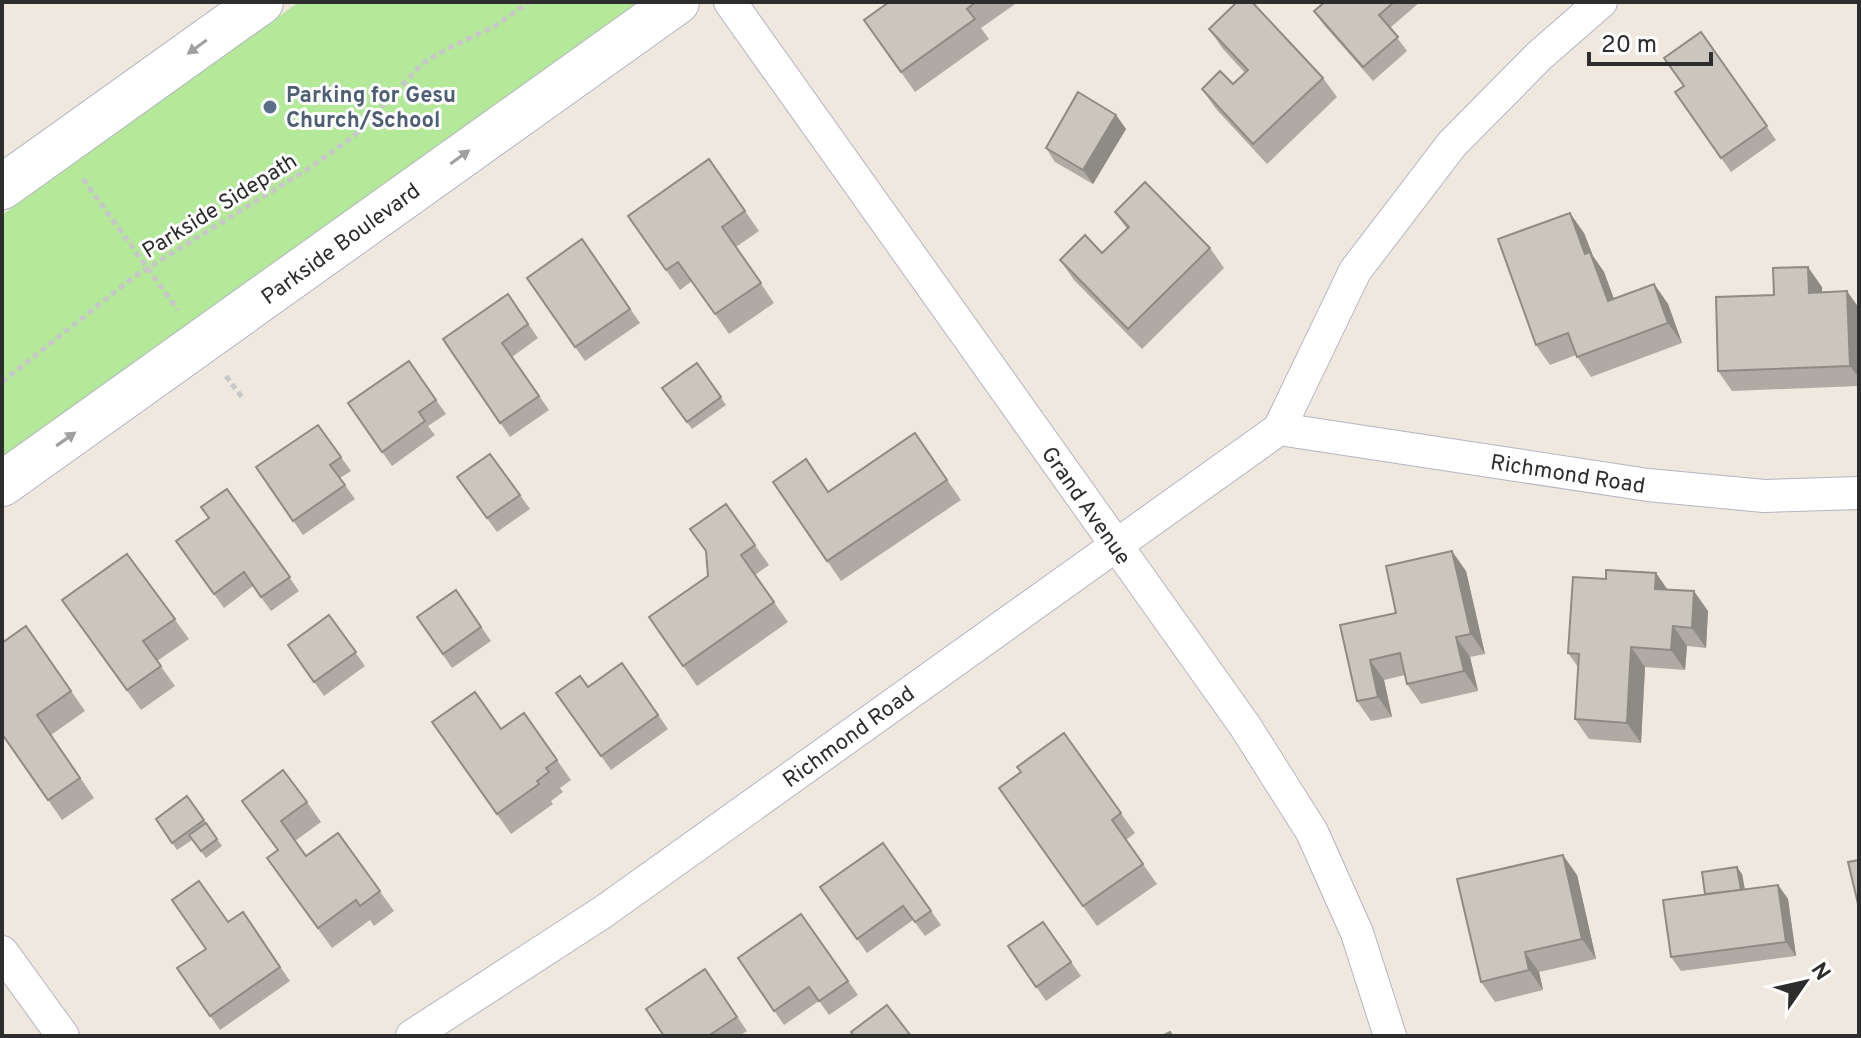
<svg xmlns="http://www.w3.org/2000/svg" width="1861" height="1038" font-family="Overpass,sans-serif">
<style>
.green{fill:#b3e998}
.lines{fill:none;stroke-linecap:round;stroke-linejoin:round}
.street-casing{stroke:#b3b5c1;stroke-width:34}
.secondary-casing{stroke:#b3b5c1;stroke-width:46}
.path{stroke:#c8c8c8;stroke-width:5;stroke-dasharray:6 4;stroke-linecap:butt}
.street{stroke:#fff;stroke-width:32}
.secondary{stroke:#fff;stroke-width:44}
.wall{fill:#afaaa3}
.shaded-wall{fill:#8e8b84}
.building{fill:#cbc6bd;stroke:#8e8b84;stroke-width:2}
.oneway{fill:#a0a0a0}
.service-dot{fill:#5c6f8a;stroke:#fff;stroke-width:3}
.labels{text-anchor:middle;stroke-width:6;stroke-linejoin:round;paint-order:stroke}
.service-label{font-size:22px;font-weight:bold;fill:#4e5e75;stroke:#fff;text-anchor:start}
.street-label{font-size:22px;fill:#2d2d2d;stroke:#fff}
</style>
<rect width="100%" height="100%" fill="#efe8df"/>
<path class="green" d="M299,2H638L2,457V215Z"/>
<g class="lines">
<defs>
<g id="street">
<path d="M730,2L1245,726L1312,832L1357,933L1390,1036"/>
<path d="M1279,429L1355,271L1452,144L1539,56L1601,2"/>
<path d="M2,952L63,1036"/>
<path d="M412,1036L603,912L1279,429L1648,485L1764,496L1859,493"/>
</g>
<g id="secondary">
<path d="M2,187L261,2"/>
<path d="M2,484L677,2"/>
</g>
</defs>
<use href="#street" class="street-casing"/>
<use href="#secondary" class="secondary-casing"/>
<g class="path">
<path d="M83,179L178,310"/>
<path d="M226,376L244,400"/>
<path d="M2,382L135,276L308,169L354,136L423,63L445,50L495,26L529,2"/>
</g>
<use href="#street" class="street"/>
<use href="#secondary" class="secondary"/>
</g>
<g class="wall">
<path d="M889,2H1018L981,28L989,39L915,92L864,20Z"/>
<path d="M1325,2H1420L1390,28L1407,51L1373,81L1324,25L1314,11Z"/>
<path d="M1209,29L1323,78L1337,97L1267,164L1216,109L1202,89L1233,84L1245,73L1223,49Z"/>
<path d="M1701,32L1776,140L1731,172L1675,92L1684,86Z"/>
<path d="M1116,115L1126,129L1093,184L1055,162L1046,148Z"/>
<path d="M709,159L759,231L736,247L774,303L729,334L692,281L680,290L628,216Z"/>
<path d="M1115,212L1210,248L1224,268L1142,349L1074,280L1060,260L1102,253L1127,229Z"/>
<path d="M1584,233L1593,256L1604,272L1614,299L1654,284L1668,304L1682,343L1591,377L1576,355L1550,365L1536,345Z"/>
<path d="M582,239L640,323L585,361L527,278Z"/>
<path d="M1822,287V292L1859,308V386L1732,391L1718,371L1774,295Z"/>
<path d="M508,294L538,338L512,357L549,410L510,437L443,339Z"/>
<path d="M409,361L446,414L428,426L435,435L392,466L348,403Z"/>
<path d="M697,363L726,405L692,429L662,388Z"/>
<path d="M318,425L351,471L340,478L355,499L303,535L256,467Z"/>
<path d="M915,433L961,500L841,581L773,482L829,492Z"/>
<path d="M457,477L520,495L530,509L497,532Z"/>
<path d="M227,489L299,591L271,611L253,586L224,608L176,541L209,518Z"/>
<path d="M726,504L769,565L755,575L788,622L697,686L649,617L708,576Z"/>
<path d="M127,554L189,639L157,661L175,686L141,710L62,600Z"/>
<path d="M1466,571L1485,654L1470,657L1478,691L1421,704L1407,684L1405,675L1384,680L1392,717L1371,721L1357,701L1340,625L1396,613Z"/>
<path d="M1656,573L1667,590L1708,611L1706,648L1687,646L1685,670L1645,667L1641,743L1589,739L1575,719L1578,667L1568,653L1606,579Z"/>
<path d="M456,590L491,641L452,668L417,617Z"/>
<path d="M329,615L365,666L324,696L288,645Z"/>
<path d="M26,626L85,711L51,735L94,798L62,820L2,734Z"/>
<path d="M622,663L668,729L611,770L556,693L588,687Z"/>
<path d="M432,722L501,729L557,760L571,780L560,788L563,792L551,801L553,804L511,834Z"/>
<path d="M1064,733L1135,833L1126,840L1157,884L1097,926L999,788L1020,773Z"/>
<path d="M187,796L222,846L206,858L192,840L177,850L156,819Z"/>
<path d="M242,801L307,802L321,822L295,841L306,856L338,833L394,911L374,926L370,920L332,948L281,878L278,850Z"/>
<path d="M883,843L941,925L925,936L913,920L867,953L820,887Z"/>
<path d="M1742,874L1745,889L1778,885L1788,899L1796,956L1681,971L1671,957L1705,894Z"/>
<path d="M1577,875L1596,959L1539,972L1543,990L1495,1002L1481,982Z"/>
<path d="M243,912L290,981L220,1030L177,968L206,949L228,922Z"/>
<path d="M801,914L858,995L829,1015L819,1001L784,1025L738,958Z"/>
<path d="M1043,922L1081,976L1046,1001L1008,946Z"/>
<path d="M705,969L747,1031L739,1036H664Z"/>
</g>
<g class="shaded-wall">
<path d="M1116,115L1126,129L1093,184L1083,170Z"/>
<path d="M1570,213L1584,233L1593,256L1604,272L1622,321L1608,301L1585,254Z"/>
<path d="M1808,267L1822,287L1823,313L1809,293Z"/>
<path d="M1654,284L1668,304L1682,343L1668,323Z"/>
<path d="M1847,291L1859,308V378L1850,366Z"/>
<path d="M1452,551L1466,571L1485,654L1471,634Z"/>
<path d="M1656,573L1670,593L1655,589Z"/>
<path d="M1694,591L1708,611L1706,648L1692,628Z"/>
<path d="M1673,626L1687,646L1685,670L1671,650Z"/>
<path d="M1456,637L1470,657L1478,691L1464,671Z"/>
<path d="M1631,647L1645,667L1641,743L1627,723Z"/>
<path d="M1370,660L1384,680L1392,717L1378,697Z"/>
<path d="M1563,855L1577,875L1596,959L1582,939Z"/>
<path d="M1737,867L1742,874L1747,903L1742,896Z"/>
<path d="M1778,885L1788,899L1796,956L1786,942Z"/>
<path d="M1525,952L1539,972L1543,990L1529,970Z"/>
</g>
<g class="building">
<path d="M889,2H976L967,9L975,19L901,72L864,20Z"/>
<path d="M1237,2H1252L1323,78L1253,144L1202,89L1220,71L1233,84L1248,70L1209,29Z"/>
<path d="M1325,2H1394L1379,15L1398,37L1363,67L1314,11Z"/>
<path d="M1701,32L1767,126L1721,158L1675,92L1684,86L1664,58Z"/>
<path d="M1078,92L1116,115L1083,170L1046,148Z"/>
<path d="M709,159L745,211L722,227L761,283L715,314L678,262L666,270L628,216Z"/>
<path d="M1145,182L1210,248L1128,329L1060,260L1085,235L1102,253L1129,227L1115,212Z"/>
<path d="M1570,213L1585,254L1590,252L1608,301L1654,284L1668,323L1577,357L1568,333L1536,345L1498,239Z"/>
<path d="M582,239L630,309L575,347L527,278Z"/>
<path d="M1808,267L1809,293L1847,291L1850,366L1718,371L1716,297L1774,295L1773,268Z"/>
<path d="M508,294L528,324L502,343L539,396L500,423L443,339Z"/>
<path d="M409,361L436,400L419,412L425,421L382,452L348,403Z"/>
<path d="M697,363L721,397L687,422L662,388Z"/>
<path d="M318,425L341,457L330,465L345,485L293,521L256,467Z"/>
<path d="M915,433L947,480L827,561L773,482L806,459L828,492Z"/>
<path d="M490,454L520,495L487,518L457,477Z"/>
<path d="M227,489L290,577L261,597L244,572L214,594L176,541L209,518L201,507Z"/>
<path d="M726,504L755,545L741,555L774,602L683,666L649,617L708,576L706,551L690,529Z"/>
<path d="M1452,551L1471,634L1456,637L1464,671L1407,684L1400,653L1370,660L1378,697L1357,701L1340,625L1396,613L1386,566Z"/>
<path d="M127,554L175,619L143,641L161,666L127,690L62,600Z"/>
<path d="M1606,570L1656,573L1655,589L1694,591L1692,628L1673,626L1671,650L1631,647L1627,723L1575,719L1579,654L1568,653L1573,577L1606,579Z"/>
<path d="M456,590L481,627L443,654L417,617Z"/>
<path d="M329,615L356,652L314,682L288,645Z"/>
<path d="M26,626L71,691L37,715L80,778L48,800L2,734V643Z"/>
<path d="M622,663L658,715L601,756L556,693L580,676L588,687Z"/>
<path d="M475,692L501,729L524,713L557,760L546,768L549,772L537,781L539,784L497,814L432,722Z"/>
<path d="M1064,733L1121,813L1112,820L1143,864L1083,906L999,788L1021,772L1017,767Z"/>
<path d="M283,770L307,802L281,821L306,856L338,833L380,891L360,906L356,900L318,928L267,858L278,850L242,801Z"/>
<path d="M187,796L204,820L172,843L156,819Z"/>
<path d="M206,823L217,839L201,851L189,835Z"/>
<path d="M883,843L931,911L915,922L903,906L857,939L820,887Z"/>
<path d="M1563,855L1582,939L1525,952L1529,970L1481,982L1457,879Z"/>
<path d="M1859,860V908L1848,862Z"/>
<path d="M1737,867L1741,890L1705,894L1702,872Z"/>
<path d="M199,881L228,922L243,912L280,967L210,1016L177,968L206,949L172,900Z"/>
<path d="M1778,885L1786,942L1671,957L1663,900Z"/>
<path d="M801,914L848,981L819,1001L809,987L774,1011L738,958Z"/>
<path d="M1043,922L1071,962L1036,987L1008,946Z"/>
<path d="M705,969L737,1017L708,1036H664L646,1009Z"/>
<path d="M887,1005L911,1036H854L851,1032Z"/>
<path d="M1170,1032L1172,1036H1162Z"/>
</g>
<defs><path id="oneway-solid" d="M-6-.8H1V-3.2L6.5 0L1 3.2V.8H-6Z" transform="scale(2)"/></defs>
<g class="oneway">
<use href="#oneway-solid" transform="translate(197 47) rotate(144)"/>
<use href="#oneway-solid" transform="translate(460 157) rotate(-36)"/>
<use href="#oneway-solid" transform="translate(66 439) rotate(-35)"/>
</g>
<circle class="service-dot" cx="270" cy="107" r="8"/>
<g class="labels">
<g class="service-label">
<text x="286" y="102">Parking for Gesu<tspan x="286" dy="25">Church/School</tspan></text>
</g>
<g class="street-label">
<text transform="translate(219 205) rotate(-32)" y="8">Parkside Sidepath</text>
<text transform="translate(340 243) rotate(-36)" y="8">Parkside Boulevard</text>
<text transform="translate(1568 473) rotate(9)" y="8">Richmond Road</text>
<text transform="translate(1087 505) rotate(55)" y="8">Grand Avenue</text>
<text transform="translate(848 736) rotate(-36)" y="8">Richmond Road</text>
</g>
</g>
<rect width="1861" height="1038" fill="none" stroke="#2d2d2d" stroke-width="8"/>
<g transform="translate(1805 982) rotate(56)" stroke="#ffffff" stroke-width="6" paint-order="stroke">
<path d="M0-6L14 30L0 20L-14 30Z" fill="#2d2d2d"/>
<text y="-12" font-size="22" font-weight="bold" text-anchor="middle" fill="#2d2d2d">N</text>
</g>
<path d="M1589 52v12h122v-12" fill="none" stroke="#2d2d2d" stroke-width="4"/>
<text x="1601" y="52" font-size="24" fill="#2d2d2d" stroke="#ffffff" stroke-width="6" paint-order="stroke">20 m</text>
</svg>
